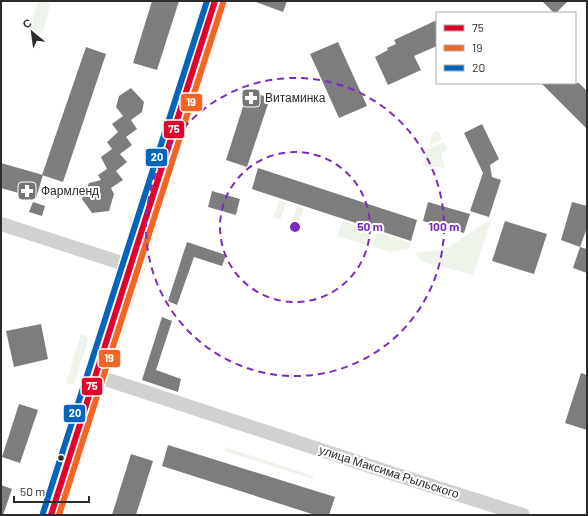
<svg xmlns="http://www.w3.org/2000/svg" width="588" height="516" font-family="Barlow,sans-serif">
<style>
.green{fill:#eef4ea}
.building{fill:#7d7d7d}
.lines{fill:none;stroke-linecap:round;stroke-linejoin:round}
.minor{stroke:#d1d1d1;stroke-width:14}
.major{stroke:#c4c4c4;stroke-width:17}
.bus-1-casing{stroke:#fff;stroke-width:9}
.bus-2-casing{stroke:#fff;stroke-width:9}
.bus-3-casing{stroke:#fff;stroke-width:9}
.bus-1{stroke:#e4002b;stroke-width:6}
.bus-2{stroke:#f26522;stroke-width:6}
.bus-3{stroke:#0065bd;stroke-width:6}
.ring{fill:none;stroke:#7b2cbf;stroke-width:2;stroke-dasharray:7 5}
.bus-dot{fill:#2c2c2c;stroke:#fff;stroke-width:1.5}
.labels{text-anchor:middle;stroke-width:4;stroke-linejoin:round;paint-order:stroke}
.poi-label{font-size:12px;fill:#2c2c2c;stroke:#fff;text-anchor:start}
.street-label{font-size:12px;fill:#2c2c2c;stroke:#fff}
.centre{fill:#7b2cbf;stroke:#fff;stroke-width:2}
.ring-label{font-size:12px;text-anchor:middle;font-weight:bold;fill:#7b2cbf;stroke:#fff;stroke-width:4;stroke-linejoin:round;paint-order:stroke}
.line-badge{stroke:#fff;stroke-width:1.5}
.badge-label{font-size:11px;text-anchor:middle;font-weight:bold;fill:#fff}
</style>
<rect width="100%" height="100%" fill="#fff"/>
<g class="green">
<path d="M38,1H47L51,2L41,38L28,34Z"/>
<path d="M436,131L439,132L442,139L429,146L433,133Z"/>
<path d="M444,142L447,149L441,154L445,168L422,166L428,149Z"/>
<path d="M279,200L286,203L280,220L273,218Z"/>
<path d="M297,206L304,208L298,226L291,224Z"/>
<path d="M491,220L473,275L421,261L415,253L441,250L449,247L480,226Z"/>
<path d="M159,221L150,250L146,249L155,222Z"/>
<path d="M342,221L372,230L367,245L337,236Z"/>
<path d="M377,232L411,243L409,249L390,252L372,246Z"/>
<path d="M143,258L148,260L140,284L135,282Z"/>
<path d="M131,290L137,292L111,372L106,370Z"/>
<path d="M81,334L85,335L88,340L75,381L74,384H70L66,383Z"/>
<path d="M225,447L313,476V479L224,451Z"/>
</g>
<g class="building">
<path d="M152,1H179L157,70L133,63Z"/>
<path d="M256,1H287L283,12L256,2Z"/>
<path d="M542,1H568L556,13H554Z"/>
<path d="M437,20V46L414,56L421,70L388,85L375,57L388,50L387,48L396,44L394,40Z"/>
<path d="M338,42L367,106L339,118L310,54Z"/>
<path d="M86,47L106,54L63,182L42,175Z"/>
<path d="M541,83H579L587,91V129Z"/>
<path d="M131,88L144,102L142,112L131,120L137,129L126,137L132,145L120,154L127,162L116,171L123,180L111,188L114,194L109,211L92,213L82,199L89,183L101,180L98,175L107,169L101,157L112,149L107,142L118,132L112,124L123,116L116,107L119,96Z"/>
<path d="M248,91L270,98L247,167L226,160Z"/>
<path d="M482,124L499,159L490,165L492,177L501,180L489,217L470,211L483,173L464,133Z"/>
<path d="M1,163L43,175L36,198L1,188Z"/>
<path d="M258,168L417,220L411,241L252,189Z"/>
<path d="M212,191L240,199L236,215L208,207Z"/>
<path d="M33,202L45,206L42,216L29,212Z"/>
<path d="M428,202L470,214L464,233L423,221Z"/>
<path d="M572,202L587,206V228L580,247L561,240Z"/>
<path d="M505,221L547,234L534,274L492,261Z"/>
<path d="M187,242L226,255L222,266L194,257L177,305L168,301Z"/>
<path d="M580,247L587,249V273L573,268Z"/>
<path d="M162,317L172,321L156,370L181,379L178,392L142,380Z"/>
<path d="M41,324L48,359L14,367L6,331Z"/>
<path d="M581,373L587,375V430L565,423Z"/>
<path d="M19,404L38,410L20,463L2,457Z"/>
<path d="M168,445L335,497L329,515H315L162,466Z"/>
<path d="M131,454L153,461L136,515H112Z"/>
<path d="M1,485L12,489L3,515H1Z"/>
</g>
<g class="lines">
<g class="minor">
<path d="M1,224L131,266"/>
<path d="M96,376L145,392L394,474L523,515"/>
</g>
<path class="major" d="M51,515L215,1"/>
<defs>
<path id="bus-1" d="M51,515L215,1"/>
<path id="bus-2" d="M59,515L223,3"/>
<path id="bus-3" d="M43,513L207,1"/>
</defs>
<use href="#bus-1" class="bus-1-casing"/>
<use href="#bus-2" class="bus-2-casing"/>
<use href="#bus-3" class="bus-3-casing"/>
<use href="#bus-1" class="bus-1"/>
<use href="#bus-2" class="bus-2"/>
<use href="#bus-3" class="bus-3"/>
</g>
<g class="ring">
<circle cx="295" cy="227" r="75"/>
<circle cx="295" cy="227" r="149"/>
</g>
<defs>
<symbol id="pharmacy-square" viewBox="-11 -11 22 22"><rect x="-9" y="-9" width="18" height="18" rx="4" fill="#767676" stroke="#fff"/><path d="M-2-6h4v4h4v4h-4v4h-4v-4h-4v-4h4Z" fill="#fff"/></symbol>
</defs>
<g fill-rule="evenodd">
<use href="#pharmacy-square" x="240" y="87" width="22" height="22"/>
<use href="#pharmacy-square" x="16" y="180" width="22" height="22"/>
</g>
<circle class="bus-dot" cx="61" cy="458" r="3.5"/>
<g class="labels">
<g class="poi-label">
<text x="265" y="102">Витаминка</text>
<text x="41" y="195">Фармленд</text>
</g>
<g class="street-label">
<text transform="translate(389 472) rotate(18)" y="4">улица Максима Рыльского</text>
</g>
</g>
<circle cx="295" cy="227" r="6" class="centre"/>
<g class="ring-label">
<text x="370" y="231">50 m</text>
<text x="444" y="231">100 m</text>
</g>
<g class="line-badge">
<rect x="180" y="93" width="23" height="19" rx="4" fill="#f26522"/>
<rect x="163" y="120" width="22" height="19" rx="4" fill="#e4002b"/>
<rect x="145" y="148" width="23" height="19" rx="4" fill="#0065bd"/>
<rect x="98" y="349" width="23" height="19" rx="4" fill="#f26522"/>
<rect x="81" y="377" width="22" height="19" rx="4" fill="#e4002b"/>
<rect x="63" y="404" width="23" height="19" rx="4" fill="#0065bd"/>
</g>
<g class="badge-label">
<text x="191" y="106">19</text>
<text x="174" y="133">75</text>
<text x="157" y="161">20</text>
<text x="109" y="362">19</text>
<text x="92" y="390">75</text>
<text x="75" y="417">20</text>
</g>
<rect width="588" height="516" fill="none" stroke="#2c2c2c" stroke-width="4"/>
<rect x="436" y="12" width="140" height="72" fill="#ffffff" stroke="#ababab"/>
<rect x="444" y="25" width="20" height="6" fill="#e4002b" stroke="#ababab"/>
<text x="472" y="32" font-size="12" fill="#2c2c2c">75</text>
<rect x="444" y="45" width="20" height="6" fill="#f26522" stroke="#ababab"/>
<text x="472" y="52" font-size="12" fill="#2c2c2c">19</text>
<rect x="444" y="65" width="20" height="6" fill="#0065bd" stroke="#ababab"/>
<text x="472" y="72" font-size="12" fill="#2c2c2c">20</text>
<g transform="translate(32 32) rotate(331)" stroke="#ffffff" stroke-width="3" paint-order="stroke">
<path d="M0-3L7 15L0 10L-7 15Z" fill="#2c2c2c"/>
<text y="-6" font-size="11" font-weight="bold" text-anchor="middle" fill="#2c2c2c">С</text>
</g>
<path d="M14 496v6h75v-6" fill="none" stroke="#2c2c2c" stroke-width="2"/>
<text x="20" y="496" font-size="12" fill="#2c2c2c" stroke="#ffffff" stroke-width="3" paint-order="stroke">50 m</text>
</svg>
